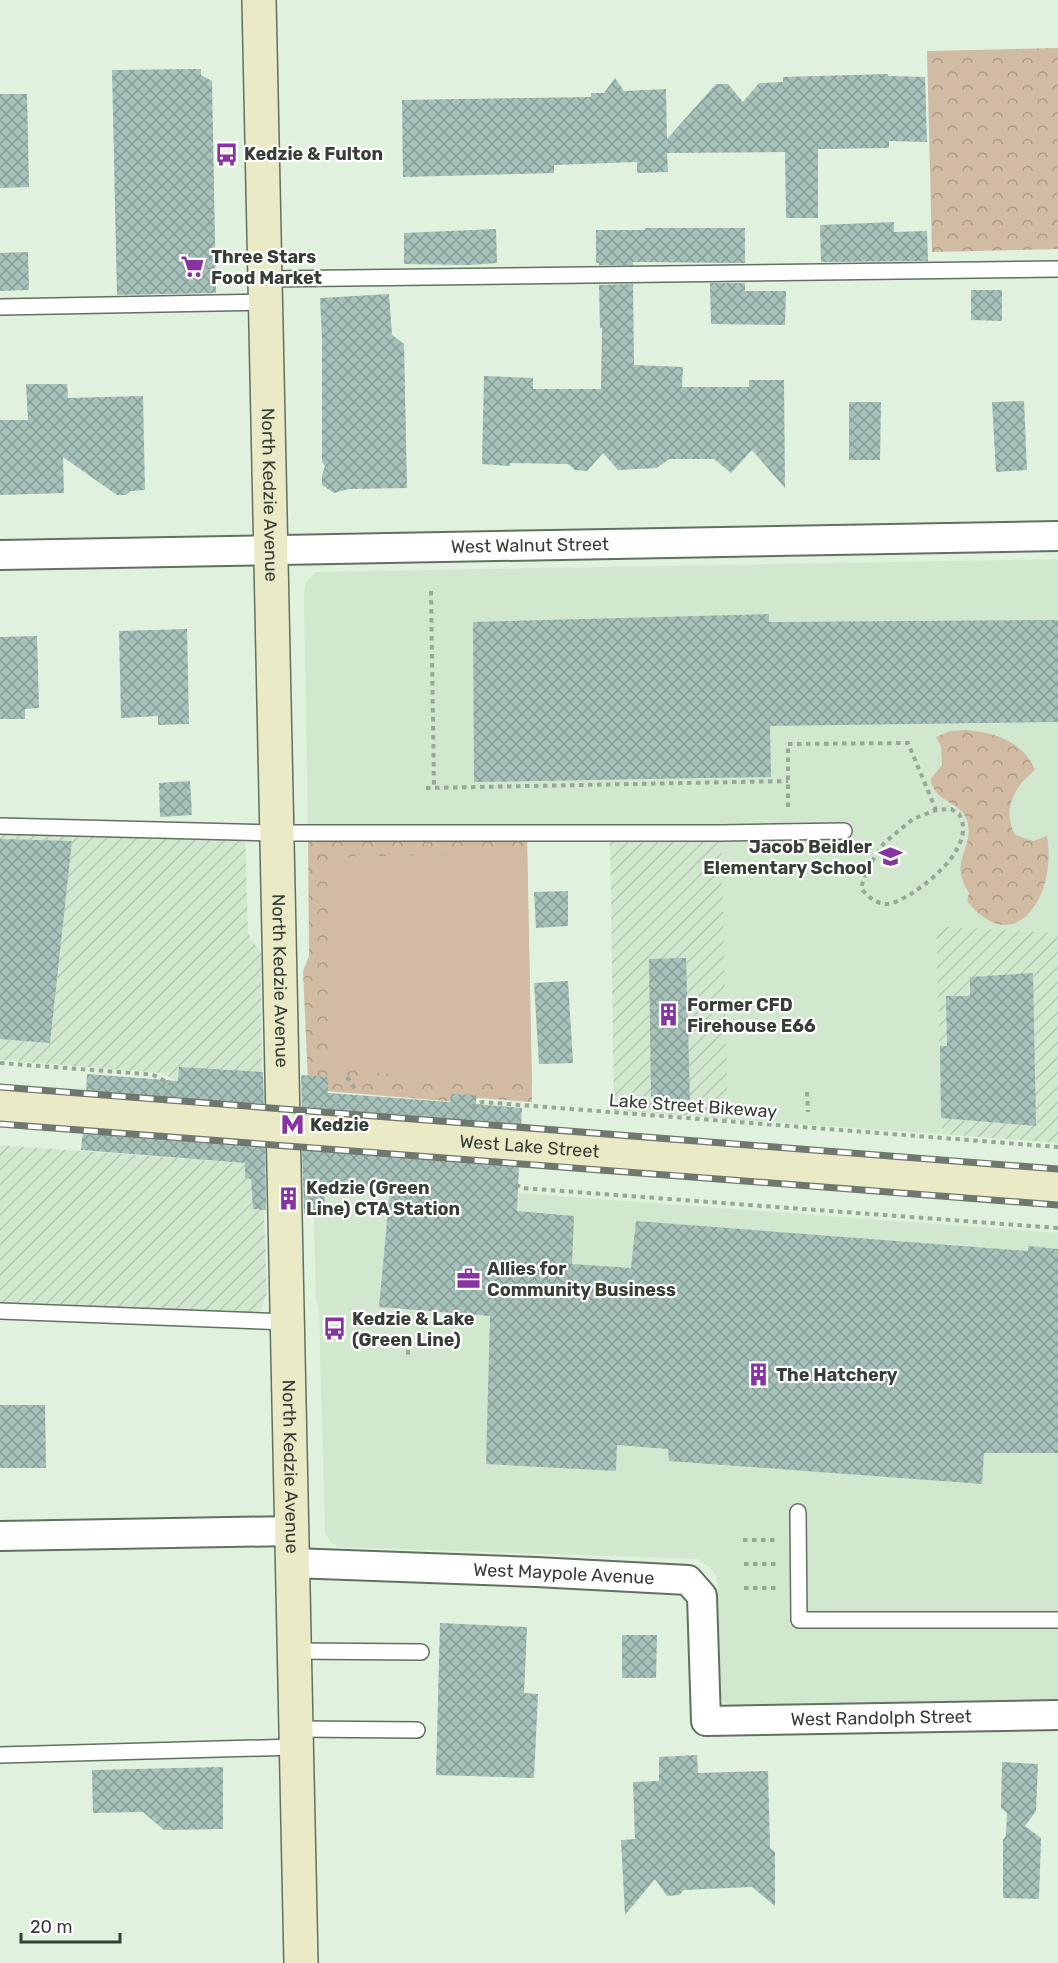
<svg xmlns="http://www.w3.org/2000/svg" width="1058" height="1963" font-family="Rubik,sans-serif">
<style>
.built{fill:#d1e8cf}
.industrial{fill:url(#industrial-furrows)}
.park{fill:url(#park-crowns)}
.garden{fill:#d1bca3}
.building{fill:url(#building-cross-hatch)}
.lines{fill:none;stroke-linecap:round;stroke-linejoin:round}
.service-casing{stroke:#617160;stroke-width:18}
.minor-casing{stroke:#617160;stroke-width:32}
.secondary-casing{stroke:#617160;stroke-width:36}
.path{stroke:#99a698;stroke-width:4;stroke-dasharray:4.5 4.5;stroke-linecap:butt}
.service{stroke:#fff;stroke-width:15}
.minor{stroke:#fff;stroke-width:28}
.secondary{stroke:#ebeac7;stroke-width:33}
.rail-casing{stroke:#6e786c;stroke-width:7}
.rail{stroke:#fff;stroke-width:4.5;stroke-dasharray:14;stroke-linecap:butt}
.labels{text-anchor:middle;stroke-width:4.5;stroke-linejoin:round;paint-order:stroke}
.poi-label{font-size:18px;font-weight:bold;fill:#373e36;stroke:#fff;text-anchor:start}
.street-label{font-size:18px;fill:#373e36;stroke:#fff}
</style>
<defs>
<pattern id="industrial-furrows" width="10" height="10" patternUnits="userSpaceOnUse" patternTransform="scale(1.5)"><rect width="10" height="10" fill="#d1e8cf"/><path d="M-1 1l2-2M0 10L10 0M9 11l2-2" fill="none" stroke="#b4c8b2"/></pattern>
<pattern id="park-crowns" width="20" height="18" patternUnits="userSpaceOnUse" patternTransform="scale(1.5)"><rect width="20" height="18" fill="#d1bca3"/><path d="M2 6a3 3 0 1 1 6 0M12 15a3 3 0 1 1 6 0" fill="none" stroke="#aa9a86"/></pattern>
<pattern id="building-cross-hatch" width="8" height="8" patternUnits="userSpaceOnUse" patternTransform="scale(1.5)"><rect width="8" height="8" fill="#a5c1b9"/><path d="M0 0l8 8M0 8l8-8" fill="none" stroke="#879e97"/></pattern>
</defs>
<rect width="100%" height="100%" fill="#e0f1de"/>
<g class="built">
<path d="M1058,559V933L936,926L942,1134L728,1119L720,833H308L304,593L305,584L315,572Z"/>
<path d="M318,1172L503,1184L519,1193L1058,1233V1701L731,1706L723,1701L719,1693L718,1587L716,1575L708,1566L697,1559L340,1547L331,1543L325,1533L319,1311L316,1298L313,1189Z"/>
</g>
<g class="industrial">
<path d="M0,827L245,832L248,932L250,938L261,952L262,1081L247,1085L174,1080L162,1073L0,1060Z"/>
<path d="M610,833H721L728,1119L614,1110Z"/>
<path d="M936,926L1058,933V1143L942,1134Z"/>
<path d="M0,1145L255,1164L262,1170L267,1292L258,1321L0,1311Z"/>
</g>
<g class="park">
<path d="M1058,48V249L932,252L927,51Z"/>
<path d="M965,730C994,732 1023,741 1035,770C1014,787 1002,809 1015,835L1033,841L1047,836C1058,894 1015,962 967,901L969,893C948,860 973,851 968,824C965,804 940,803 933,787C931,784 931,781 931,778L942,765L941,746L936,737L950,731Z"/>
<path d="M308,833H527L532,1102L478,1098L471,1103L313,1090L308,1081L303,971L309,956Z"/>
</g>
<path class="garden" d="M527,853L532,1085L332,1069L328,857Z"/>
<g class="building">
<path d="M201,69V75L212,81L216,293L117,295L112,70Z"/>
<path d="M888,74V76L925,77L927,142L889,141V148L818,149V218H786L785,152L667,153L668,172L637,173V162L554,165V173L403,177L402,100L591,97V93H604L615,78L624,91L666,89L667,139L716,84H728L743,102L759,83L783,82V77Z"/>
<path d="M0,94H27L29,187L0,188Z"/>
<path d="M894,222V232L927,231L928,261L821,262L820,225Z"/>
<path d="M645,228H745V263L633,262V265H599V263H596V230H645Z"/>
<path d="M496,229L497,263L470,265L404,264V233Z"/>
<path d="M28,252L29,290L0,291V253Z"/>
<path d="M710,283H745V291H786L785,325L711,324Z"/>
<path d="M633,284L634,365L683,367L682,387H749V380H784L785,488L752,450L731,473L714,459H669L657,468L618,470L603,453L587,471L575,470L568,464L510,463V466L482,464L484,376L533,378V389H601L602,328H600L599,285Z"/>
<path d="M971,290H1002V321L971,320Z"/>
<path d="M389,294L392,335L404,344L407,488L349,489L334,493L322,485V475L325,466L322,462V338L320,298Z"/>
<path d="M26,384H67L68,398L143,396L145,490L131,491L126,495H117L63,457L64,493L0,495V420H28Z"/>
<path d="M1024,401L1027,470L996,472L992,402Z"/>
<path d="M849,402H881L880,460H849Z"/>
<path d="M769,614V622L1058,620V722L770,726L771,777L474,782L473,622Z"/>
<path d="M187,629L189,724L158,725V716L121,718L119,631Z"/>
<path d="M37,636L39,708L25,709V719H0V637Z"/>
<path d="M190,781L192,815L160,817L159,783Z"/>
<path d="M0,839L72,841L50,1043L0,1039Z"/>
<path d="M568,891V926L536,928L534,892Z"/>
<path d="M686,958L690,1100L651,1097L649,959Z"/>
<path d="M1033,973L1036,1126L941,1118L940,1046H947L946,996H970V977Z"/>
<path d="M568,981L573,1063L539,1064L534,983Z"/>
<path d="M179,1067L263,1072L264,1107L86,1094L87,1074L178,1081Z"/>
<path d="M301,1075L328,1077V1093L450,1102L451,1094L476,1095V1104L522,1108L521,1127L302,1110Z"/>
<path d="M83,1131L265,1145L266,1210L253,1209L251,1179L245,1178V1163L81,1150Z"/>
<path d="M302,1148L519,1165L517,1211L574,1216L572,1264L631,1268L636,1221L1028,1251V1246L1058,1249V1453H984L982,1484L669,1461L668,1449L617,1445L616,1471L486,1464L490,1316L379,1307L390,1189L324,1184L325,1215L304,1213Z"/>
<path d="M0,1405H45L46,1468H0Z"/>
<path d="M440,1623L527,1627L524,1693L538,1694L534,1778L436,1775Z"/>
<path d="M622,1635H657L656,1678H622Z"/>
<path d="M697,1755L698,1773L768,1771L770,1848L775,1852V1906L752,1887L684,1890L679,1895L667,1896L655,1879L625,1915L621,1840L635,1839L633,1782L659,1781V1757Z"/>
<path d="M1002,1762L1038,1764L1036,1811L1025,1826L1041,1838L1039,1899L1003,1898V1840L1006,1835L1007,1813L1001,1808Z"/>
<path d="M223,1767V1829L164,1830L143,1812L93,1813L92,1770Z"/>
</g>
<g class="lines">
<defs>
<g id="service">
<path d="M265,279L1058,269"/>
<path d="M0,307L266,302"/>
<path d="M0,826L277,833H721L844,831"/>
<path d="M0,1311L287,1322"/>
<path d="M798,1512L799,1620H1058"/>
<path d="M294,1651L421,1652"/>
<path d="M296,1729L417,1730"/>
<path d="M0,1755L296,1747"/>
</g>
<g id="minor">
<path id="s1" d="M0,555L1058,536"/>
<path d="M0,1536L292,1531"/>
<path id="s2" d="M292,1563L536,1572L688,1580L702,1596L706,1721L1058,1715"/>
</g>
<g id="secondary">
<path id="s3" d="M259,0L301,1963"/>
<path id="s4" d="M0,1106L1058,1187"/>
</g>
</defs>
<use href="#service" class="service-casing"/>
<use href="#minor" class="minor-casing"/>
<use href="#secondary" class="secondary-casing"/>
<g class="path">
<path d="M431,591L434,788"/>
<path d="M426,788L788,781"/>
<path d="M788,807V744L908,743L936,810"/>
<path d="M951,809L959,814C976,843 935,878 914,892C907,896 897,903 888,904C876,904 868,897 861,888L867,869L884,843L913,819L936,810Z"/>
<path d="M0,1063L145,1074L153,1075L171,1084"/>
<path d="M347,1077L355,1089"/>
<path d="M807,1092L808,1112"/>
<path d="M472,1107L482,1102L1058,1147"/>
<path d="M508,1180L522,1188L1058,1228"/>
<path d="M334,1190L348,1179"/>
<path d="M408,1341V1355"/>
<path d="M743,1540H776"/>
<path d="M744,1564H776"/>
<path d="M744,1588H776"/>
</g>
<use href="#service" class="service"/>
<use href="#minor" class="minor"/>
<use href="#secondary" class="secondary"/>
<defs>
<g id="rail">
<path d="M0,1087L1058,1169"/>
<path d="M0,1124L1058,1205"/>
</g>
</defs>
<use href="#rail" class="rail-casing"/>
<use href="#rail" class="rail"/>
</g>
<defs>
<symbol id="bus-bare" viewBox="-9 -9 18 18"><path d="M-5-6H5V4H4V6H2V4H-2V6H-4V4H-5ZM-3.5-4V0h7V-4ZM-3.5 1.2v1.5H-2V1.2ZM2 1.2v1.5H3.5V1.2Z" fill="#8734a2" stroke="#fff" stroke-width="2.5" paint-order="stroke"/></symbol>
<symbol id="supermarket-bare" viewBox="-9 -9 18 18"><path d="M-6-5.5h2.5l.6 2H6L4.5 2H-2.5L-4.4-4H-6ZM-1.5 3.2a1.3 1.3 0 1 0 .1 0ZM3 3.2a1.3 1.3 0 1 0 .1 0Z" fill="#8734a2" stroke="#fff" stroke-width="2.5" paint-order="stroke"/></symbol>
<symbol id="school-bare" viewBox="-9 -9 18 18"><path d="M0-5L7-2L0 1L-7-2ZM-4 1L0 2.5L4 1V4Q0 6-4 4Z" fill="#8734a2" stroke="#fff" stroke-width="2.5" paint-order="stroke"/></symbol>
<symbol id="building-bare" viewBox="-9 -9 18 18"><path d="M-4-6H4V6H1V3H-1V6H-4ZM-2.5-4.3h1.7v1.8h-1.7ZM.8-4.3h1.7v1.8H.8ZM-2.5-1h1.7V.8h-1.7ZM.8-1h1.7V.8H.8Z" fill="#8734a2" stroke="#fff" stroke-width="2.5" paint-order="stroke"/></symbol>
<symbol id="metro-bare" viewBox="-9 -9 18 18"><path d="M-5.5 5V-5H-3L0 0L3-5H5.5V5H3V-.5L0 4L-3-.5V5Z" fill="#8734a2" stroke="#fff" stroke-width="2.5" paint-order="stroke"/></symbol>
<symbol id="office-bare" viewBox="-9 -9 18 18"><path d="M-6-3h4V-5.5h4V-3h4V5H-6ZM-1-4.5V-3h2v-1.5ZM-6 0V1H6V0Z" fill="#8734a2" stroke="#fff" stroke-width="2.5" paint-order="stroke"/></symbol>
</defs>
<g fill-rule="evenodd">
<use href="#bus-bare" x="210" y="138" width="33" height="33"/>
<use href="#supermarket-bare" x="176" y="250" width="33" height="33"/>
<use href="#school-bare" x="874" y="840" width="33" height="33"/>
<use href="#building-bare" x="652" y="998" width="33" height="33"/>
<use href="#metro-bare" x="276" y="1108" width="33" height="33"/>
<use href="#building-bare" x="272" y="1182" width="33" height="33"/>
<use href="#office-bare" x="452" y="1262" width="33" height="33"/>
<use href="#bus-bare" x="318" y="1312" width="33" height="33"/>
<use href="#building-bare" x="742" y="1358" width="33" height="33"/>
</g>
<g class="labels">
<g class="poi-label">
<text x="244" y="160">Kedzie &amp; Fulton</text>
<text x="211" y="263">Three Stars<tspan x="211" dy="21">Food Market</tspan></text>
<text x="872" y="853" text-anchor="end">Jacob Beidler<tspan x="872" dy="21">Elementary School</tspan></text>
<text x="687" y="1011">Former CFD<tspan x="687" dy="21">Firehouse E66</tspan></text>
<text x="310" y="1131">Kedzie</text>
<text x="306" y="1194">Kedzie (Green<tspan x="306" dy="21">Line) CTA Station</tspan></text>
<text x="487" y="1275">Allies for<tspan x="487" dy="21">Community Business</tspan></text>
<text x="352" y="1325">Kedzie &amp; Lake<tspan x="352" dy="21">(Green Line)</tspan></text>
<text x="776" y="1381">The Hatchery</text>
</g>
<g class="street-label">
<text dy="6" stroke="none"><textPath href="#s3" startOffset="495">North Kedzie Avenue</textPath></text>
<text dy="6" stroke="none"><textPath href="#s1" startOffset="530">West Walnut Street</textPath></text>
<text dy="6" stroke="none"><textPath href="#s3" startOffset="981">North Kedzie Avenue</textPath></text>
<text transform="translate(693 1106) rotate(4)" y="6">Lake Street Bikeway</text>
<text dy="6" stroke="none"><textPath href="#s4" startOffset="531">West Lake Street</textPath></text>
<text dy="6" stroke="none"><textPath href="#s3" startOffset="1467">North Kedzie Avenue</textPath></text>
<text dy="6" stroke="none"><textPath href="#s2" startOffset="272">West Maypole Avenue</textPath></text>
<text dy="6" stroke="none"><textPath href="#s2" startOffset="718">West Randolph Street</textPath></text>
</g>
</g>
<path d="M21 1933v9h99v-9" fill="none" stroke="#373e36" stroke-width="3"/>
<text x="30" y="1933" font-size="18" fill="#373e36" stroke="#ffffff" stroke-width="4.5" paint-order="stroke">20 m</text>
</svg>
